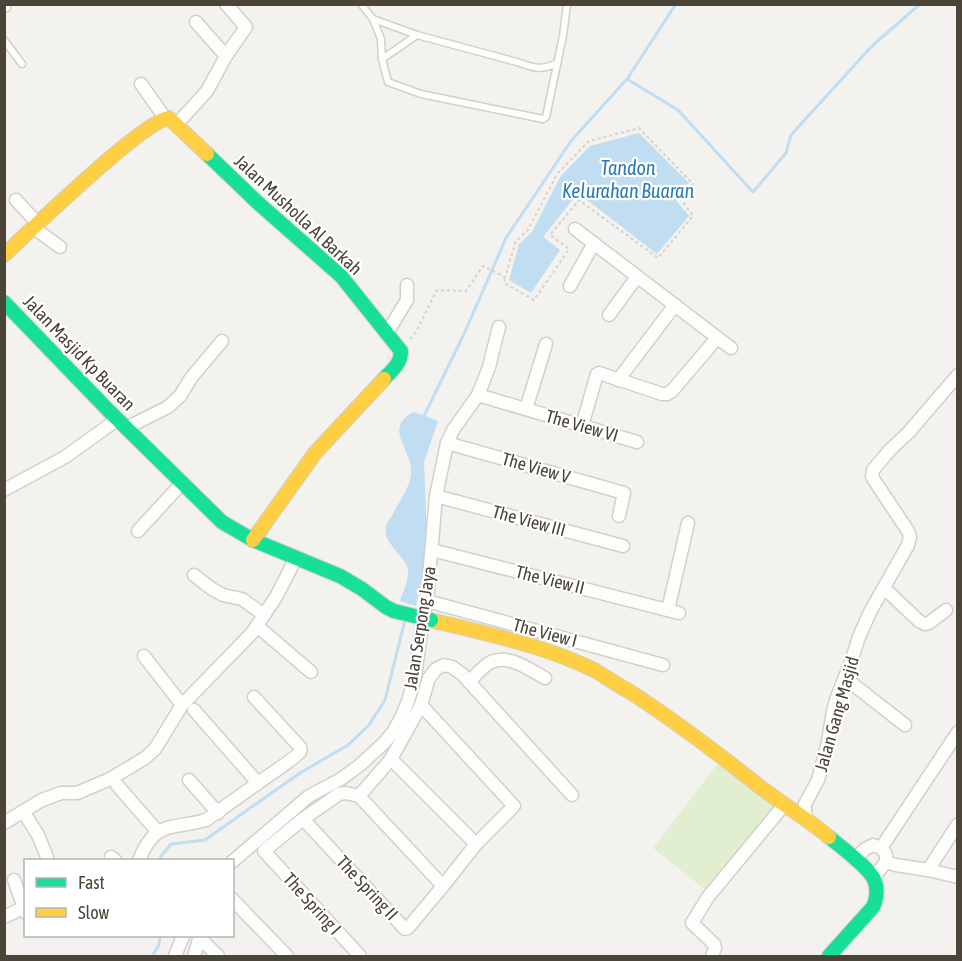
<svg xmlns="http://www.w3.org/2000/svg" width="962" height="961" font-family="'Asap Condensed',sans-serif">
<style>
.green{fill:#e1eecf}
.water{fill:#c0ddf1}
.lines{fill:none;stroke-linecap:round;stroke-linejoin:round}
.stream{stroke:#c0ddf1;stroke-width:3}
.lane-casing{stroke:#d2d0cb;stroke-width:9}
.street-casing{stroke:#d2d0cb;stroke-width:15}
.fast-casing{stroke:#d3cfc5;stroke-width:16}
.slow-casing{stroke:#d3cfc5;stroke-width:16}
.path{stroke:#d3d2cc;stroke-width:2;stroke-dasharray:3 3;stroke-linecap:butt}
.lane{stroke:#fdfdfc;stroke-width:6}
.street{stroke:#fdfdfc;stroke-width:12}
.fast{stroke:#16e098;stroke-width:14}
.slow{stroke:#ffcf43;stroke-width:14}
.fast-bridge-casing{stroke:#d3cfc5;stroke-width:16;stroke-linecap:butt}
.fast-bridge{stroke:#16e098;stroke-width:14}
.labels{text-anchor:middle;stroke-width:4.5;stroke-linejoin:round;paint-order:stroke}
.street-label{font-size:18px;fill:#4b4439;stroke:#fff}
.water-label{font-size:20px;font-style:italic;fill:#2e7ab2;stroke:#fff}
</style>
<rect width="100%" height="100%" fill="#f4f2ee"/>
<path class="green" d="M719,762L777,806L708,892L653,848Z"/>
<g class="water">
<path d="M639,133L689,183L675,199L689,216L657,254L578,193L543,237L560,250L531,293L509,280L519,244L532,232L560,177L590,146Z"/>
<path d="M414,412L438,421L424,462L427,538L424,566L416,606L400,601C403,592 409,580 408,570C405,554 382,544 386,526C387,522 391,517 393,514C399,501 411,487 411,472C412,448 382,428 414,412Z"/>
</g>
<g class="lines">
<g class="stream">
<path d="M627,79L678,110L753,192L786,153L791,135L871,47L920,4"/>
<path d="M424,416L464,334L506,238L571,141L627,79L676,4"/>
<path d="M160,860L161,856L171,844L205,840L300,773L348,745L369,725L385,700L405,620"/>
<path d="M152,956L159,945L160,936"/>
</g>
<defs>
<g id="lane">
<path d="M361,4L373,19L381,39L382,59L388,82L421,94L543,119L546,117L563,36L567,4"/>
<path d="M4,9L7,8"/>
<path d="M373,19L417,35L517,62C534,68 540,71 557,63"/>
<path d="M4,40L22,64"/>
<path d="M382,59L417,35"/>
</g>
<g id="street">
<path d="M196,22L226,56"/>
<path d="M141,84L165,118"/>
<path d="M176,125L207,91L226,56L246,27L226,4"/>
<path d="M16,200L38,224"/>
<path d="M34,228L60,247"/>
<path d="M575,229L731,348"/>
<path d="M570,286L594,243"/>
<path d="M609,315L637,277"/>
<path d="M387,333L407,300V285"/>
<path d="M618,380L675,305"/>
<path d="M478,395L637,442"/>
<path d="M526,409L546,344"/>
<path d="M582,426L597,374L599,373L662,394H667L672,391L717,338"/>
<path d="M126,428L168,407L180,396L191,378L222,341"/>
<path d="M447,443L624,493L619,516"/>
<path d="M4,490L65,457L118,419"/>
<path d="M436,496L623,546"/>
<path d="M138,531L182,483"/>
<path d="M432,550L679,613"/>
<path d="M194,575L212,589L223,595L242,599L264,615"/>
<path d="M884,588L919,621L925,624L929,623L946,610"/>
<path d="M427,601L663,665"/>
<path d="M668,610L688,523"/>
<path d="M257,626L311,672"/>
<path d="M144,656L182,705"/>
<path d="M845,678L905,725"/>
<path d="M469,682C476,675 483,666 491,662C509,654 530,670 545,678"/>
<path d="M421,705L514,806L476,844"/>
<path d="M194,710L258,783C265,778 298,756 300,752C301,750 300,748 300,747L254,697"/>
<path d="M391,759L476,844L443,886"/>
<path d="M189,780L218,813"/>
<path d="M117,785L158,832"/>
<path d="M23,811L38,835L47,857"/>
<path d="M303,819L405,929L408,928L443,886L359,796"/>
<path d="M807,819L805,813V804L818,780L828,742L833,711L837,697L851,662L859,637L870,612L908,545L910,537L908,531L874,480L872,476L873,470L890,450L909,432L958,375"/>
<path d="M4,823L42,800L61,793H77L110,779L145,758L155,749L182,705L252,633L276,597L296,558"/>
<path d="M958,824L928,870L958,877"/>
<path d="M881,848L958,732"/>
<path d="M111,857L115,860"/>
<path d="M855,859L865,849L873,845L881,848L886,854V862L873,878"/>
<path d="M139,860C156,819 171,830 206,820L258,783"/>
<path d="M232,862L309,796L341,779L360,765L384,743L393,732L401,718L408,701L415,677L422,624L427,601L436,496L447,443L453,430L478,395L489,367L499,327"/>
<path d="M886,862L896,865L928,870"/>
<path d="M14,880L26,913"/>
<path d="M232,899L287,956"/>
<path d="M4,917L23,908"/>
<path d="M199,937L218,956"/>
<path d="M175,956L183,936"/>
<path d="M194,956L200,936"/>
<path d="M360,956L264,851L303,819L339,794L346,793L359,796L391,759L421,705L429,678L436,669L444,665L452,667L462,674L572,795"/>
<path d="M712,956L715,948L714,944L692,923L708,897L784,805"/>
</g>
<g id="fast">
<path d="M207,154L257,202L341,276L401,351C401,364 392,370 384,379"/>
<path d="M4,302L108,410L222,522L253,540L340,576L362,589L386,607L394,611"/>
<path d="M829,837C842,848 866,865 874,879C878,888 877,899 873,907L829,956"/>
</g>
<g id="slow">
<path d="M4,255C29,232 144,120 169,118L207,154"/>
<path d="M253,540L315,453L384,379"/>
<path d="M431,620C486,634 544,645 596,671C606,677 616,684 627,690C673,719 716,752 759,786C782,804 806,818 829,837"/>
</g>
</defs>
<use href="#lane" class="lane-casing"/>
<use href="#street" class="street-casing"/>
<use href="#fast" class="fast-casing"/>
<use href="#slow" class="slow-casing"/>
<path class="path" d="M410,339L416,332L437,290L466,291L483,266L505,277L516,241L528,230L557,174L589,141L639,128L693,184L681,199L693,216L658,258L579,200L550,235L569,249L534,300L504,283L505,277"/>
<use href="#lane" class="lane"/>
<use href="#street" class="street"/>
<use href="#fast" class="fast"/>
<use href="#slow" class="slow"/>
<defs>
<path id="fast-bridge" d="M394,611L431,620"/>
</defs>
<use href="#fast-bridge" class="fast-bridge-casing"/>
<use href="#fast-bridge" class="fast-bridge"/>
</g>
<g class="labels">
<g class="street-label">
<text transform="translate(298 215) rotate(43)" y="6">Jalan Musholla Al Barkah</text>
<text transform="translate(79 353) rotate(46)" y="6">Jalan Masjid Kp Buaran</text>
<text transform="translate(582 426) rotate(16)" y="6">The View VI</text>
<text transform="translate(536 468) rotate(16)" y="6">The View V</text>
<text transform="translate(529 521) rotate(15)" y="6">The View III</text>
<text transform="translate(550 580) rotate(14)" y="6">The View II</text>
<text transform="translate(420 628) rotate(-81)" y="6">Jalan Serpong Jaya</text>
<text transform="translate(545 633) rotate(15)" y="6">The View I</text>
<text transform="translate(837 714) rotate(-74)" y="6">Jalan Gang Masjid</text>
<text transform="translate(367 888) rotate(47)" y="6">The Spring II</text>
<text transform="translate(312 904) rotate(48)" y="6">The Spring I</text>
</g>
<g class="water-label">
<text x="628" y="175">Tandon<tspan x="628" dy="23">Kelurahan Buaran</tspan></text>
</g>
</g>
<rect width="962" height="961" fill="none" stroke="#4b4439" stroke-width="12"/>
<rect x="24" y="859" width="210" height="78" fill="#ffffff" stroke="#b7b4b0" stroke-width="1.5"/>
<rect x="36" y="878" width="30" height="9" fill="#16e098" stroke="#b7b4b0" stroke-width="1.5"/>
<text x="78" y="889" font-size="18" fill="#4b4439">Fast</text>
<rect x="36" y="908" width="30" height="9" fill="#ffcf43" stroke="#b7b4b0" stroke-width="1.5"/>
<text x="78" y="919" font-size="18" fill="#4b4439">Slow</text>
</svg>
